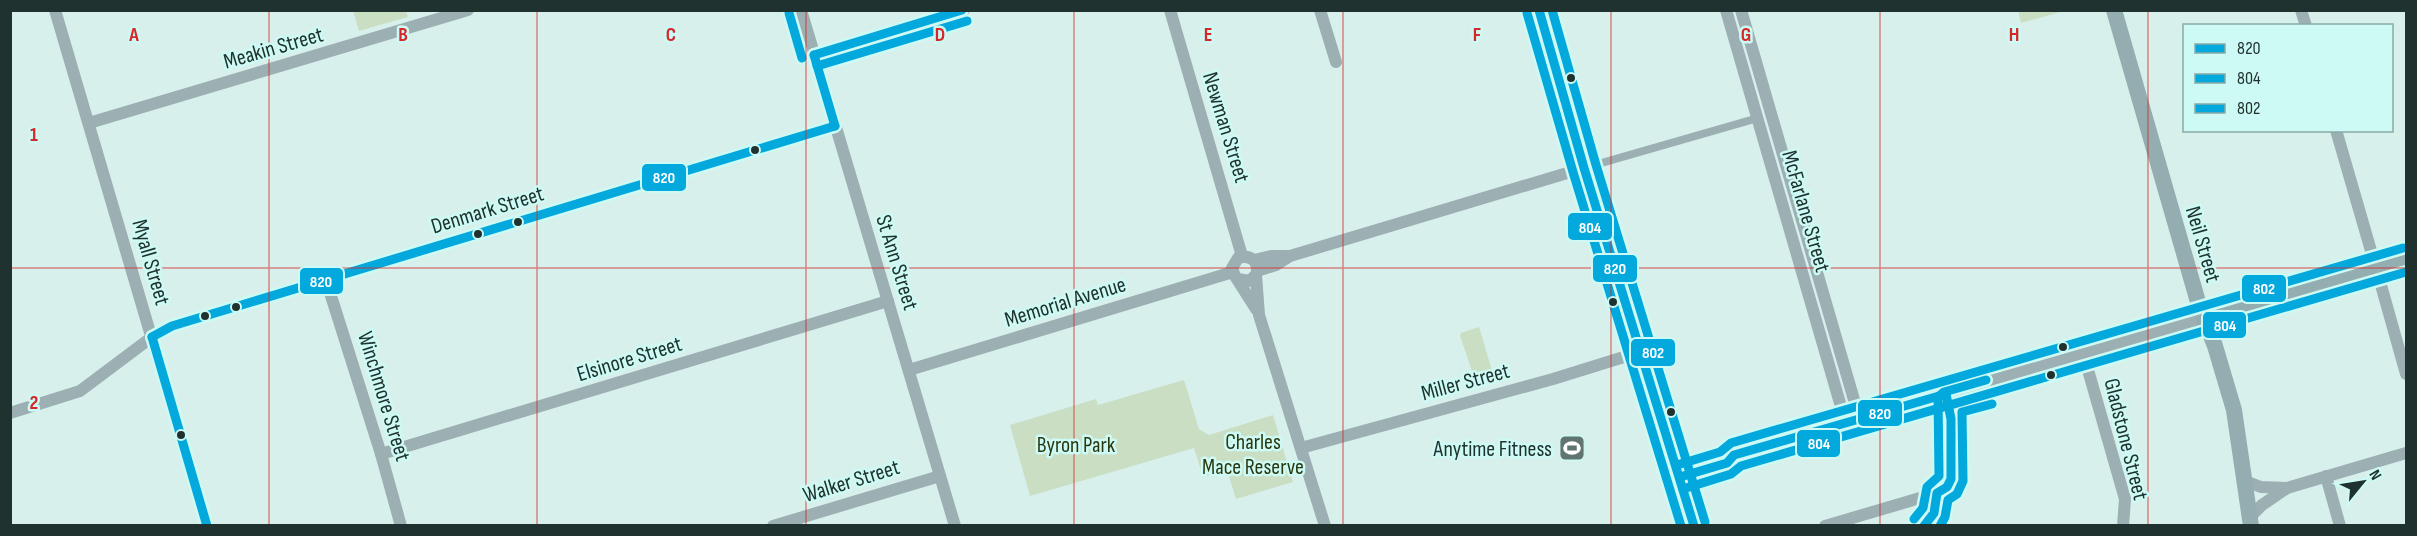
<svg xmlns="http://www.w3.org/2000/svg" width="2417" height="536" font-family="'Sofia Sans Condensed',sans-serif">
<style>
.green{fill:#cadec4}
.lines{fill:none;stroke-linecap:round;stroke-linejoin:round}
.pedestrian{stroke:#9cafb3;stroke-width:8}
.minor{stroke:#9cafb3;stroke-width:12}
.secondary{stroke:#94adb0;stroke-width:16}
.bus-1-casing{stroke:#cdfaf4;stroke-width:14}
.bus-2-casing{stroke:#cdfaf4;stroke-width:14}
.bus-3-casing{stroke:#cdfaf4;stroke-width:14}
.bus-1{stroke:#03a8dc;stroke-width:9}
.bus-2{stroke:#03a8dc;stroke-width:9}
.bus-3{stroke:#03a8dc;stroke-width:9}
.grid{fill:none;stroke:#d62828;stroke-width:1.5;stroke-opacity:0.55}
.bus-dot{fill:#20322f;stroke:#cdfaf4;stroke-width:2}
.labels{text-anchor:middle;stroke-width:5;stroke-linejoin:round;paint-order:stroke}
.street-label{font-size:22px;fill:#20322f;stroke:#cdfaf4}
.park-label{font-size:22px;fill:#2b370e;stroke:#cdfaf4}
.poi-label{font-size:22px;fill:#20322f;stroke:#cdfaf4;text-anchor:end}
.grid-label{font-size:20px;text-anchor:middle;font-weight:bold;fill:#d62828;stroke:#cdfaf4;stroke-width:5;stroke-linejoin:round;paint-order:stroke}
.line-badge{stroke:#cdfaf4;stroke-width:2}
.badge-label{font-size:16px;text-anchor:middle;font-weight:bold;fill:#fff}
</style>
<rect width="100%" height="100%" fill="#d8f0ec"/>
<g class="green">
<path d="M2018,10H2064V11L2021,23Z"/>
<path d="M353,11H406L408,17L359,31Z"/>
<path d="M1479,327L1494,377L1476,383L1460,336L1461,333Z"/>
<path d="M1184,380L1199,429L1209,435L1273,415L1293,482L1236,499L1227,470L1203,477L1194,448L1030,496L1010,425L1096,399L1098,405Z"/>
</g>
<g class="lines">
<path class="pedestrian" d="M1584,168L1758,118"/>
<g class="minor">
<path d="M55,10L207,526"/>
<path d="M801,10L955,526"/>
<path d="M1170,10L1242,256"/>
<path d="M1320,10L1336,62"/>
<path d="M1539,10L1584,168L1694,526"/>
<path d="M1726,10L1842,410L1840,423"/>
<path d="M1741,10L1859,417"/>
<path d="M2301,10L2306,26"/>
<path d="M814,55L964,10"/>
<path d="M89,123L468,10"/>
<path d="M2336,130L2376,268"/>
<path d="M1254,260L1271,256H1289"/>
<path d="M1257,271L1276,265L1290,256L1584,168"/>
<path d="M1256,275L1259,315L1325,526"/>
<path d="M2379,278L2406,374"/>
<path d="M1238,279L1249,281L1256,275C1260,262 1251,254 1238,258L1232,268L1235,276L1256,309"/>
<path d="M326,280L381,454L401,526"/>
<path d="M2086,363L2125,499L2123,526"/>
<path d="M909,370L1233,272"/>
<path d="M10,413L80,391L152,337L172,326L835,126"/>
<path d="M1301,448L1553,379L1640,352"/>
<path d="M381,454L888,301"/>
<path d="M1727,463L1734,455L1745,452L2204,318"/>
<path d="M2326,476L2340,526"/>
<path d="M1680,477L1727,463L1737,464L1757,459L1861,426L1972,397L2208,327"/>
<path d="M2245,481L2261,487L2287,488"/>
<path d="M2250,517L2262,505L2287,488L2406,453"/>
<path d="M773,526L940,476"/>
<path d="M1825,526L1937,493L1947,487C1958,471 1952,417 1947,398"/>
</g>
<g class="secondary">
<path d="M2114,10L2198,302L2215,346L2234,410L2251,526"/>
<path d="M2204,318L2406,260"/>
</g>
<defs>
<g id="bus-1">
<path d="M1539,10L1584,168L1694,526"/>
<path d="M814,55L962,10"/>
<path d="M814,55L835,126"/>
<path d="M152,337L172,326L835,126"/>
<path d="M152,337L207,526"/>
<path d="M1680,477L1727,463L1734,455L1946,394L1951,419V479L1947,487L1937,493L1934,513L1924,526"/>
</g>
<g id="bus-2">
<path d="M789,13L802,58"/>
<path d="M1527,13L1573,172L1681,526"/>
<path d="M817,66L967,21"/>
<path d="M1683,489L1731,474L1741,466L2406,272"/>
<path d="M1940,526L1945,517L1948,500L1957,494L1963,481L1962,412L1992,404"/>
</g>
<g id="bus-3">
<path d="M1552,10L1596,165L1705,522"/>
<path d="M1677,465L1720,452L1731,443L2403,248"/>
<path d="M1914,519L1923,508L1927,487L1939,476L1938,397L1944,392L1986,380"/>
</g>
</defs>
<use href="#bus-1" class="bus-1-casing"/>
<use href="#bus-2" class="bus-2-casing"/>
<use href="#bus-3" class="bus-3-casing"/>
<use href="#bus-1" class="bus-1"/>
<use href="#bus-2" class="bus-2"/>
<use href="#bus-3" class="bus-3"/>
</g>
<path class="grid" d="M269,10V526M537,10V526M806,10V526M1074,10V526M1343,10V526M1611,10V526M1880,10V526M2148,10V526M10,268H2406"/>
<defs>
<symbol id="stadium-square" viewBox="-11 -11 22 22"><rect x="-9" y="-9" width="18" height="18" rx="4" fill="#607471" stroke="#cdfaf4"/><path d="M0-5a6.5 5 0 1 0 0 10a6.5 5 0 1 0 0-10ZM-3.5-1.8h7v3.6h-7Z" fill="#fff"/></symbol>
</defs>
<g fill-rule="evenodd">
<use href="#stadium-square" x="1557" y="433" width="30" height="30"/>
</g>
<g class="bus-dot">
<circle cx="1571" cy="78" r="5"/>
<circle cx="755" cy="150" r="5"/>
<circle cx="518" cy="222" r="5"/>
<circle cx="478" cy="234" r="5"/>
<circle cx="1613" cy="302" r="5"/>
<circle cx="236" cy="307" r="5"/>
<circle cx="205" cy="316" r="5"/>
<circle cx="2063" cy="347" r="5"/>
<circle cx="2051" cy="375" r="5"/>
<circle cx="1671" cy="412" r="5"/>
<circle cx="181" cy="435" r="5"/>
</g>
<g class="labels">
<g class="street-label">
<text transform="translate(273 47) rotate(-16)" y="8">Meakin Street</text>
<text transform="translate(1227 127) rotate(73)" y="8">Newman Street</text>
<text transform="translate(487 209) rotate(-17)" y="8">Denmark Street</text>
<text transform="translate(1807 211) rotate(74)" y="8">McFarlane Street</text>
<text transform="translate(2204 244) rotate(74)" y="8">Neil Street</text>
<text transform="translate(152 262) rotate(74)" y="8">Myall Street</text>
<text transform="translate(898 262) rotate(73)" y="8">St Ann Street</text>
<text transform="translate(1065 301) rotate(-17)" y="8">Memorial Avenue</text>
<text transform="translate(629 358) rotate(-17)" y="8">Elsinore Street</text>
<text transform="translate(1465 381) rotate(-15)" y="8">Miller Street</text>
<text transform="translate(385 396) rotate(73)" y="8">Winchmore Street</text>
<text transform="translate(2127 439) rotate(76)" y="8">Gladstone Street</text>
<text transform="translate(851 480) rotate(-17)" y="8">Walker Street</text>
</g>
<g class="park-label">
<text x="1253" y="449">Charles<tspan x="1253" dy="25">Mace Reserve</tspan></text>
<text x="1076" y="452">Byron Park</text>
</g>
<g class="poi-label">
<text x="1552" y="456">Anytime Fitness</text>
</g>
</g>
<g class="grid-label">
<text x="134" y="41">A</text>
<text x="403" y="41">B</text>
<text x="671" y="41">C</text>
<text x="940" y="41">D</text>
<text x="1208" y="41">E</text>
<text x="1477" y="41">F</text>
<text x="1746" y="41">G</text>
<text x="2014" y="41">H</text>
<text x="34" y="141">1</text>
<text x="34" y="409">2</text>
</g>
<g class="line-badge">
<rect x="641" y="163" width="46" height="29" rx="6" fill="#03a8dc"/>
<rect x="1567" y="212" width="46" height="29" rx="6" fill="#03a8dc"/>
<rect x="1592" y="254" width="46" height="29" rx="6" fill="#03a8dc"/>
<rect x="299" y="267" width="45" height="28" rx="6" fill="#03a8dc"/>
<rect x="2241" y="274" width="46" height="29" rx="6" fill="#03a8dc"/>
<rect x="2202" y="311" width="45" height="28" rx="6" fill="#03a8dc"/>
<rect x="1630" y="338" width="46" height="29" rx="6" fill="#03a8dc"/>
<rect x="1857" y="399" width="46" height="28" rx="6" fill="#03a8dc"/>
<rect x="1796" y="429" width="45" height="29" rx="6" fill="#03a8dc"/>
</g>
<g class="badge-label">
<text x="664" y="183">820</text>
<text x="1590" y="233">804</text>
<text x="1615" y="274">820</text>
<text x="321" y="287">820</text>
<text x="2264" y="294">802</text>
<text x="2225" y="331">804</text>
<text x="1653" y="358">802</text>
<text x="1880" y="419">820</text>
<text x="1819" y="449">804</text>
</g>
<rect width="2417" height="536" fill="none" stroke="#20322f" stroke-width="24"/>
<rect x="2183" y="24" width="210" height="108" fill="#cdfaf4" stroke="#88aaa5" stroke-width="1.5"/>
<rect x="2195" y="44" width="30" height="9" fill="#03a8dc" stroke="#88aaa5" stroke-width="1.5"/>
<text x="2237" y="54" font-size="18" fill="#20322f">820</text>
<rect x="2195" y="74" width="30" height="9" fill="#03a8dc" stroke="#88aaa5" stroke-width="1.5"/>
<text x="2237" y="84" font-size="18" fill="#20322f">804</text>
<rect x="2195" y="104" width="30" height="9" fill="#03a8dc" stroke="#88aaa5" stroke-width="1.5"/>
<text x="2237" y="114" font-size="18" fill="#20322f">802</text>
<g transform="translate(2363 482) rotate(60)" stroke="#cdfaf4" stroke-width="4.5" paint-order="stroke">
<path d="M0-4.5L10 22L0 15L-10 22Z" fill="#20322f"/>
<text y="-9" font-size="16" font-weight="bold" text-anchor="middle" fill="#20322f">N</text>
</g>
</svg>
